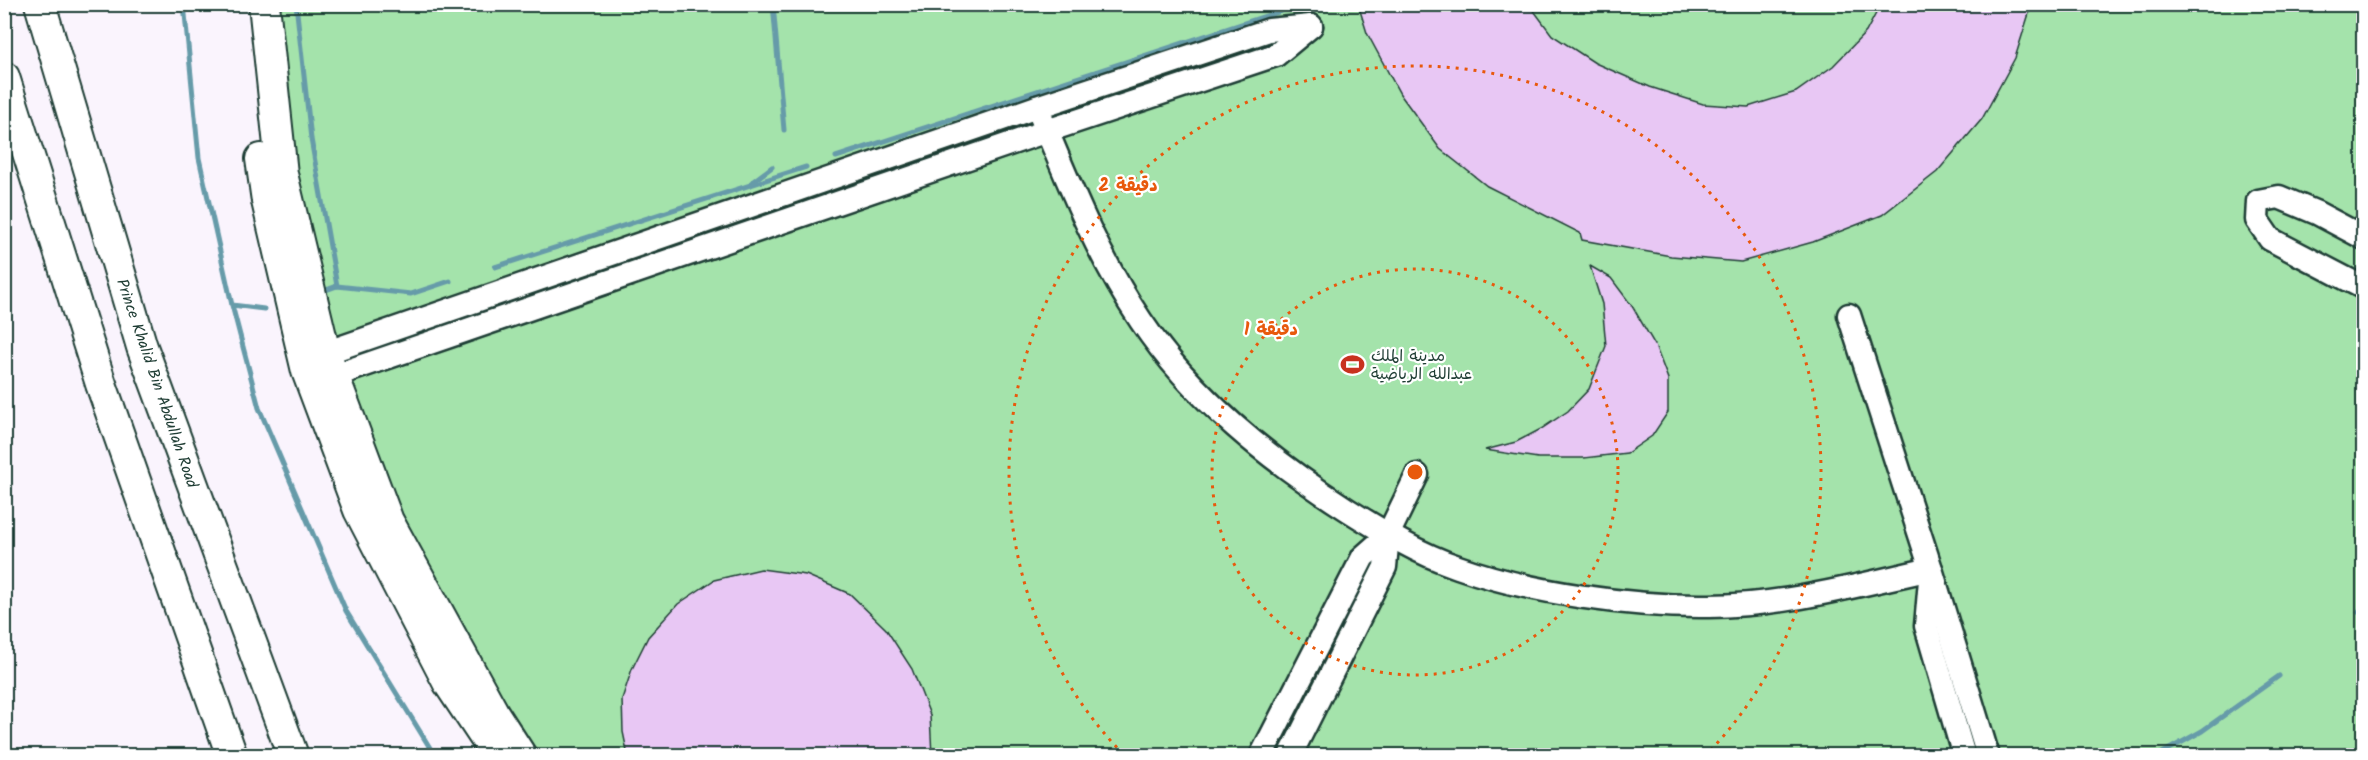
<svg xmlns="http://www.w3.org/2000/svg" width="2368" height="760" font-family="Kalam,'Playpen Sans Arabic',sans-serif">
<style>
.green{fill:#a4e3ab;stroke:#629070;stroke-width:1.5}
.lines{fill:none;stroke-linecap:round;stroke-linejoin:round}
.stream{stroke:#669ba9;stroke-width:5}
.building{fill:#e8c7f4;stroke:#1f3d34;stroke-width:1.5}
.minor-casing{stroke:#1f3d34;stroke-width:27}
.major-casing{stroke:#1f3d34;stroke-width:34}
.minor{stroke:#fff;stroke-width:22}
.major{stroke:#fff;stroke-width:30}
.ring{fill:none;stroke:#e8590c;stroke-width:3;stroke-dasharray:3 6}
.labels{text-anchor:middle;stroke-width:4.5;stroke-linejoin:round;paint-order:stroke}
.poi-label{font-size:16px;fill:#1f3d34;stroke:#fff;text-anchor:start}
.street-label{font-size:16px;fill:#1f3d34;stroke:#fff}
.centre{fill:#e8590c;stroke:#fff;stroke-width:3}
.ring-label{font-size:18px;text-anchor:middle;font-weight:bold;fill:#e8590c;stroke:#fff;stroke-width:4.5;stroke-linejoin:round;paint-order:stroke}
</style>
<rect width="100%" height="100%" fill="#faf4fd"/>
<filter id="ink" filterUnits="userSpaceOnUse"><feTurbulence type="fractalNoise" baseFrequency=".0167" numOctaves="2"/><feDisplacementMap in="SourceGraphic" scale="12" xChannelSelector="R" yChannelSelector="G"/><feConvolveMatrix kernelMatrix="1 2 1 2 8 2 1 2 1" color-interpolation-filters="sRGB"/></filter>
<g filter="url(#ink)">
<path class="green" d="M272,5H2363V755H540L466,640L386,481L326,313L277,79Z"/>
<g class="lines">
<g class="stream">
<path d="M184,4L199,158L232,305L259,408L346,611L435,756"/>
<path d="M296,4L311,139L337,286"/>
<path d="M773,4L784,130"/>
<path d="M836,157L1302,4"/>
<path d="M752,182L772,167"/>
<path d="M495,267L806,167"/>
<path d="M326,290L337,286L411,294L450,281"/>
<path d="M232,305L264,309"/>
<path d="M2358,612L2364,606"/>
<path d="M2157,756L2202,731L2279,676"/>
</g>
</g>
<g class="building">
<path d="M1358,4H1529L1552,35L1595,63L1650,87L1703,104L1748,107L1796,92L1833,66L1866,32L1881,4H2032L2015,58L1982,119L1937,172L1882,215L1813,242L1741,262L1671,256L1582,240L1580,233L1487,186L1440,149L1400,94L1367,33Z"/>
<path d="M1590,266L1611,278L1632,306L1655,345L1668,379V412L1652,436L1627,453L1584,458H1538L1485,450L1516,442L1541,429L1568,411L1589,389L1606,346L1602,304Z"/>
<path d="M761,569L806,575L850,594L886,629L912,669L930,715L932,756H628L623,732L622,699L632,669L648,637L678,604L714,580Z"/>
</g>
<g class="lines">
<defs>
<g id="minor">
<path d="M1037,107C1068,181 1096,254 1141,321C1193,399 1270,460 1348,510C1383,532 1419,554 1458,567C1531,593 1632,607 1709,606C1784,606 1858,585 1931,569"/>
<path d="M2364,238L2317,213L2279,197L2258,201L2257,220L2270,239L2364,288"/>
<path d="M1849,315L1931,569L1988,756"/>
<path d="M315,363L325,353L1037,107L1269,30L1311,26"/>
<path d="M320,373L333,376L1047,131L1276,55L1311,26"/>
<path d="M1930,580L1926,626L1964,756"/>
<path d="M1261,756L1363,557L1388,535"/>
<path d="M1290,756L1385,567L1388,535L1417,475"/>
</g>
<g id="major">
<path d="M40,4L142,347L293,756"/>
<path d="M264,4L282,174L325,353L388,521L494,714L521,756"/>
<path d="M4,77L101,384L232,756"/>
<path d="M261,159L267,201L307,371L359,510L448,682L494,751"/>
</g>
</defs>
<use href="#minor" class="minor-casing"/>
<use href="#major" class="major-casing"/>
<use href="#minor" class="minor"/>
<use href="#major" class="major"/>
</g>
</g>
<g class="ring">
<circle cx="1415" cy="472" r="203"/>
<path d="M1123 754A406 406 0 1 1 1707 754"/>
</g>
<defs>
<symbol id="stadium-bare" viewBox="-9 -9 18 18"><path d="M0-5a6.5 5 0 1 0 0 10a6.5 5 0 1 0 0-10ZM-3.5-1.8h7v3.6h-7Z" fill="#c8321e" stroke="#fff" stroke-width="2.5" paint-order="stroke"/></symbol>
</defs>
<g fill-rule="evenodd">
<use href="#stadium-bare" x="1336" y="348" width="33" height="33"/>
</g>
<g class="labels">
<g class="poi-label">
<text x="1371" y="361">مدينة الملك<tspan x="1371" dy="18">عبدالله الرياضية</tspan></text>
</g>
<g class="street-label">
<text transform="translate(158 383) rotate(71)" y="6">Prince Khalid Bin Abdullah Road</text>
</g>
</g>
<circle cx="1415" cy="472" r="9" class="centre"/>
<g class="ring-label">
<text x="1128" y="191">2 دقيقة</text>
<text x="1271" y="335">1 دقيقة</text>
</g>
<rect width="2368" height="760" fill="none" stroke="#fff" stroke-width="24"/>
<rect x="12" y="12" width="2344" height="736" fill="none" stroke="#1f3d34" stroke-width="2" filter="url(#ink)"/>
</svg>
